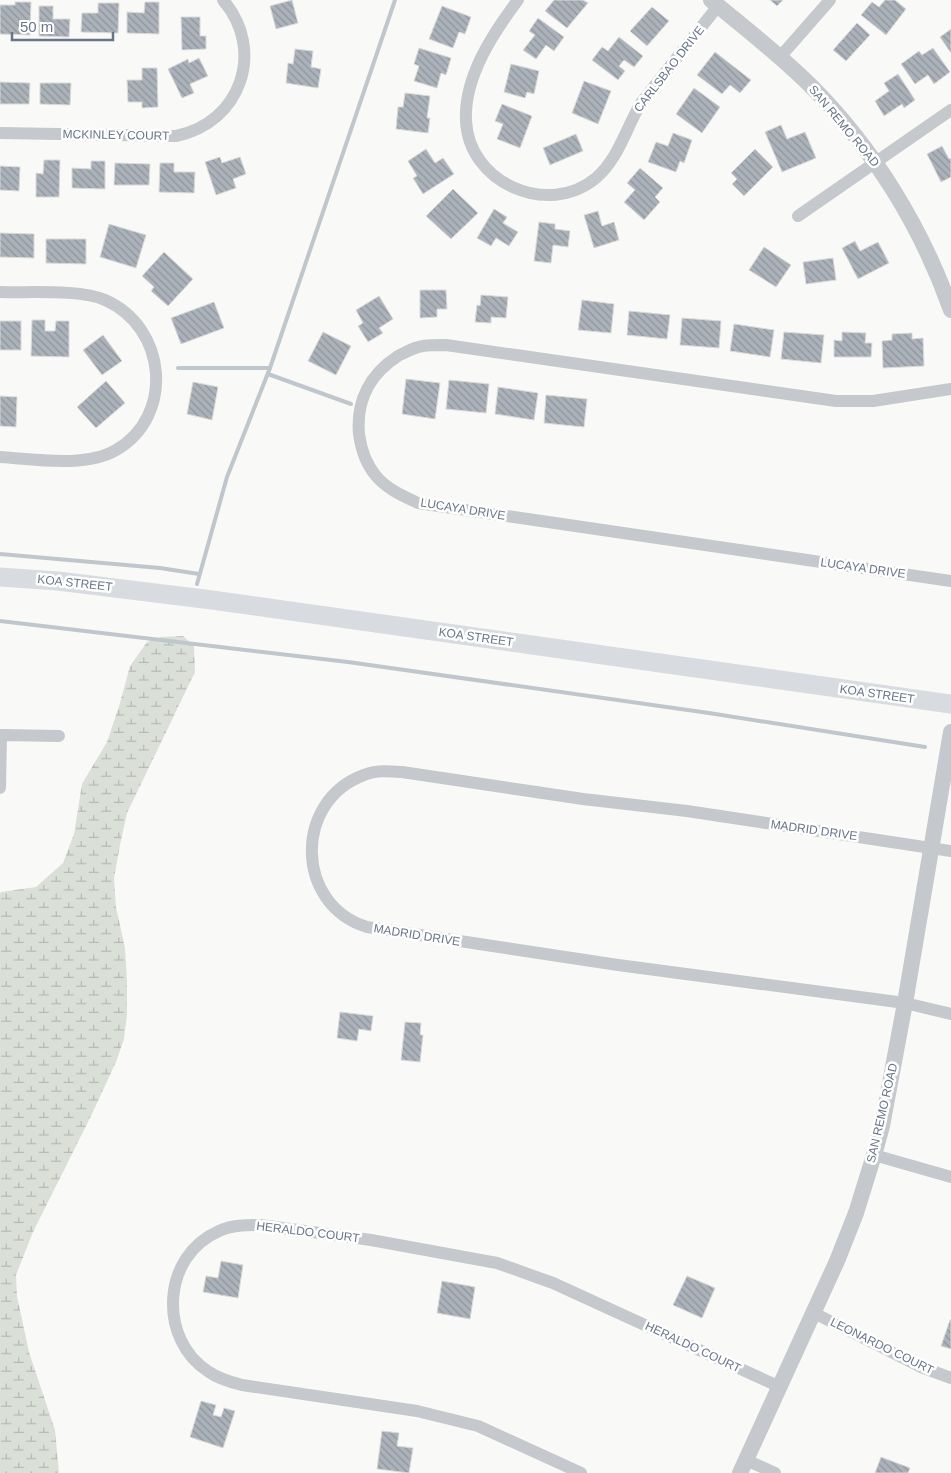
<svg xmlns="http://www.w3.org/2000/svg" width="951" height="1473" font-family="Helvetica,sans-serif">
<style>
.wetland{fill:url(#wetland-marsh)}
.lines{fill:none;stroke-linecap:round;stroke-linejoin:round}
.stream{stroke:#bfc7cd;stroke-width:4}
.building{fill:url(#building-back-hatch);stroke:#dadbd9}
.minor{stroke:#c5c8cc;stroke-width:12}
.tertiary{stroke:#c5c8cc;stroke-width:16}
.secondary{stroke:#d8dbdf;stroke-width:19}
.labels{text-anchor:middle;stroke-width:5;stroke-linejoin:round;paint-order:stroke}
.street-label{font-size:12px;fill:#687587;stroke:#fff}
</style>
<defs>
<pattern id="wetland-marsh" width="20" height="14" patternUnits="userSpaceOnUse" patternTransform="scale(1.25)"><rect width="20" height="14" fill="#dae0d8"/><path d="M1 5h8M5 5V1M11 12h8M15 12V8" fill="none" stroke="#b5bab5"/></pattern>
<pattern id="building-back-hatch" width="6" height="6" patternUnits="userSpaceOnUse" patternTransform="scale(1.25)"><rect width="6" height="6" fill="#abb2b9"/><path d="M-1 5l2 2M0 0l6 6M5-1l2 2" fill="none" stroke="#8f959c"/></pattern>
</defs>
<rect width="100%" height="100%" fill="#f9f9f7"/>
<path class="wetland" d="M183,636L194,646L195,672L127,813L120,845L114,878L116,907L125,948L127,981V1014L124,1039L116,1062L91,1116L33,1232L16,1275L17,1296L29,1352L55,1430L59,1473H0V894L1,892L36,887L63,863L74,834L82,784L107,742L120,703L130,666L147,642L161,637Z"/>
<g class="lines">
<g class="stream">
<path d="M178,368H270"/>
<path d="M268,374L351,404"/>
<path d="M0,554L160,568L199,574"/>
<path d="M197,584L227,477L270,368L395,0"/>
<path d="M0,621L348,662L709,713L925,747"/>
</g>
</g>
<g class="building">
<path d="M292,0L298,23L276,29L270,6Z"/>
<path d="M554,0H583L588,3L567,28L545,11Z"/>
<path d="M770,0H783L777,6Z"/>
<path d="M885,0H895L906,9L886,35L861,15L872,2L879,7Z"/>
<path d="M15,2H31L30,35L0,34V5H15Z"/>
<path d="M145,2H159V34L127,33V12L144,13Z"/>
<path d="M98,3H119L118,33L81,32L82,13H98Z"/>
<path d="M39,6H53V19H70L69,37L39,36Z"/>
<path d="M442,6L471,17L465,34L459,32L453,48L429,39Z"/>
<path d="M652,7L669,21L647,46L630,31Z"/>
<path d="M181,17H200V36H206V49L182,50Z"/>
<path d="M538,18L564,37L554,51L546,45L536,59L523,50L535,35L529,31Z"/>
<path d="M857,23L870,35L846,61L833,50Z"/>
<path d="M951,29V53L940,37Z"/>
<path d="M619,37L643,56L634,67L624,60L619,66L625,71L618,80L592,60L602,47L608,51Z"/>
<path d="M419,48L451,58L446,75L441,73L437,88L414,81L419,66L414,64Z"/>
<path d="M933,48L950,72L934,84L928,75L915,84L901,64L919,51L922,55Z"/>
<path d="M295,49L313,51L311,67L321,69L318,88L286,83L288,63L293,64Z"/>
<path d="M715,52L751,80L740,93L730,85L722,94L697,75Z"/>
<path d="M199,58L208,76L190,84L194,93L182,98L168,69L188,59L189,63Z"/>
<path d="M511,64L539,71L534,94L527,92L525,98L504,92Z"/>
<path d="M142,68H157L158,107L142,108V102H128L127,80H142Z"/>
<path d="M898,74L915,100L904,108L902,104L884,116L875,101L889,91L884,83Z"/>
<path d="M584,81L611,91L598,124L572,113Z"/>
<path d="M0,82L30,83L29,104H0Z"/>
<path d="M40,83H71L70,105L40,104Z"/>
<path d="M694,88L720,107L702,133L676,114Z"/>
<path d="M405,93L430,96L427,118H430L428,133L396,129L398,107H403Z"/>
<path d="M502,104L532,116L520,148L497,139L503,124L495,121Z"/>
<path d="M781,125L787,139L805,132L816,158L782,172L765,132Z"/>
<path d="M673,133L692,140L684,163L680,161L676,172L648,162L656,142L668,146Z"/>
<path d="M576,134L583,151L550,165L543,148Z"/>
<path d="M942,146L949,159L951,158V177L941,182L927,154Z"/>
<path d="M426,149L435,163L443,158L454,174L423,194L413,178L417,176L408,161Z"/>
<path d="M755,149L773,167L744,196L732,184L737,179L731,173Z"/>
<path d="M220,157L222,163L240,157L246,174L233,179L236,188L216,195L205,162Z"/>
<path d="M44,160H60L59,197H36V173L43,174Z"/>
<path d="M91,161H105V189L72,188V168L91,169Z"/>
<path d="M115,163L150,164L149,185H114Z"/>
<path d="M160,163H174V172H195L194,193L159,192Z"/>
<path d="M0,166L20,167L19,191L0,190Z"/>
<path d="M640,168L663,188L655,197L660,202L644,220L624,202L635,190L627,183Z"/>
<path d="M453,189L478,213L451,239L426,216Z"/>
<path d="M494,209L507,217L503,223L518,232L509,246L496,238L491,246L477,238Z"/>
<path d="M598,211L602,226L614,222L619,240L594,248L584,215Z"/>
<path d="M539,222L555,224V229L570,231L568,247L553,245L551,263L534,261Z"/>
<path d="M109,224L146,235L136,268L100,257Z"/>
<path d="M0,233L34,234V258L0,257Z"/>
<path d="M46,239H86V264L46,263Z"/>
<path d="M855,241L860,251L878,242L889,263L858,279L842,248Z"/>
<path d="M764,247L791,265L776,287L749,270Z"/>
<path d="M164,252L193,279L168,306L151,291L154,287L142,276Z"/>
<path d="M833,258L836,280L806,284L803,262Z"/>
<path d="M420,290H446L447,309H437V317L420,318Z"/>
<path d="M481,295L508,297L506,318L491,317V323L475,322L477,305L480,306Z"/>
<path d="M379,296L393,319L379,328L383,333L368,342L358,326L363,323L356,310Z"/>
<path d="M582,300L614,304L611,333L578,330Z"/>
<path d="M214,302L224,328L181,344L171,318Z"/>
<path d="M629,311L670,315L667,339L627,335Z"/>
<path d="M682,318L721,321L719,348L680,345Z"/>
<path d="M32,320H45V331H55L56,321H69V357L31,356Z"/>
<rect x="0" y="321" width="21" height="29"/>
<path d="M734,324L774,330L770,357L730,351Z"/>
<path d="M323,332L351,346L336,375L308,361Z"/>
<path d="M784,332L824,335L821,363L781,359Z"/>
<path d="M842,332L866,333L865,343H872L871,357H834V340L842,341Z"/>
<path d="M912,333V339L923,338L924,366L883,368L882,341L892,340V334Z"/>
<path d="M103,335L122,361L102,375L83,350Z"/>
<path d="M406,379L440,383L435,419L402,414Z"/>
<path d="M449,380L489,384L486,413L446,409Z"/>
<path d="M106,381L125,403L96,428L77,407Z"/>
<path d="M193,382L218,387L212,420L187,414Z"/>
<path d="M498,387L538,393L534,420L495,414Z"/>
<path d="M546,395L587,399L584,427L544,423Z"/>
<path d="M0,396L17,397L16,427L0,426Z"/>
<path d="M340,1012L373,1016L371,1031L359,1029L357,1041L337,1038Z"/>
<path d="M405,1022L421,1023L420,1035H423L420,1062L401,1060Z"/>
<path d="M221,1261L243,1265L238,1298L203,1292L206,1276L218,1278Z"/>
<path d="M687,1276L715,1288L702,1318L673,1305Z"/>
<path d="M442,1281L475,1287L470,1319L437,1313Z"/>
<path d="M950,1320H951V1349L941,1346Z"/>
<path d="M201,1401L216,1405L213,1415L221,1417L224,1408L235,1411L223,1448L190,1437Z"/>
<path d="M382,1431L399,1433L397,1446L413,1448L409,1473L377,1469Z"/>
<path d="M881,1457L910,1468L908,1473H875Z"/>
</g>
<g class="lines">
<g class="minor">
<path d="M518,0C493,33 464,77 466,120C468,183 548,218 596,178C619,158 626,128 641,103L718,6"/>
<path d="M780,57L830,0"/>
<path d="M0,133L176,136C241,123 266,50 223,0"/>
<path d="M798,216L951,110"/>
<path d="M0,292C28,293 81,289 105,300C167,327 175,416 116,450C86,468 33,459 0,457"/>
<path d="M951,389L873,401H836L446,345C438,345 430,345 423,346C414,347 406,352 398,356C370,374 356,401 359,434C361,449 366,464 376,476C387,489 403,496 418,503L951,581"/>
<path d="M0,788L1,735L59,736"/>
<path d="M951,851L687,811L583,799L402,772C389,771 376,770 364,775C293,801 295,905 367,927L618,965L905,1003L951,1014"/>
<path d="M874,1155L951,1177"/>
<path d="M814,1313L921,1367L951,1378"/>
<path d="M746,1460L775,1473"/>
<path d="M581,1473L478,1426L417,1411L242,1385C230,1382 219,1379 209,1372C158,1340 161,1256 219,1231C232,1225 246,1225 261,1225L371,1240L497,1263L553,1283L780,1387"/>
</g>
<g class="tertiary">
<path d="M711,0C745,28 780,55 811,86C874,149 922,228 951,310"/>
<path d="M740,1473L837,1261L856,1213L874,1155L882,1126L905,1003L951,732"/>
</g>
<path class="secondary" d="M0,577L58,581L212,600L951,704"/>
</g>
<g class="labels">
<g class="street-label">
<text transform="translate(669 69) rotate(-52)" y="4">CARLSBAO DRIVE</text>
<text transform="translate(844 126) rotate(50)" y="4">SAN REMO ROAD</text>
<text transform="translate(116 135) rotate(1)" y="4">MCKINLEY COURT</text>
<text transform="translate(463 509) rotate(9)" y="4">LUCAYA DRIVE</text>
<text transform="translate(863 568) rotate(8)" y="4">LUCAYA DRIVE</text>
<text transform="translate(75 583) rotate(6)" y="4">KOA STREET</text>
<text transform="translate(476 637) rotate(8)" y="4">KOA STREET</text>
<text transform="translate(877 694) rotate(8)" y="4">KOA STREET</text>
<text transform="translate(814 830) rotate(8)" y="4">MADRID DRIVE</text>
<text transform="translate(417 935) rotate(9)" y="4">MADRID DRIVE</text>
<text transform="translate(882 1113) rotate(-77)" y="4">SAN REMO ROAD</text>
<text transform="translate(308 1232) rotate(7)" y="4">HERALDO COURT</text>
<text transform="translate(882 1346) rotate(26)" y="4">LEONARDO COURT</text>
<text transform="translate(693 1347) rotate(25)" y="4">HERALDO COURT</text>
</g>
</g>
<path d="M12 32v8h101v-8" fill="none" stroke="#687587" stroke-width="2.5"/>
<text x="20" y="32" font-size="15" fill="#687587" stroke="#ffffff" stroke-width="4" paint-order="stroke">50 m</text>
</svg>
